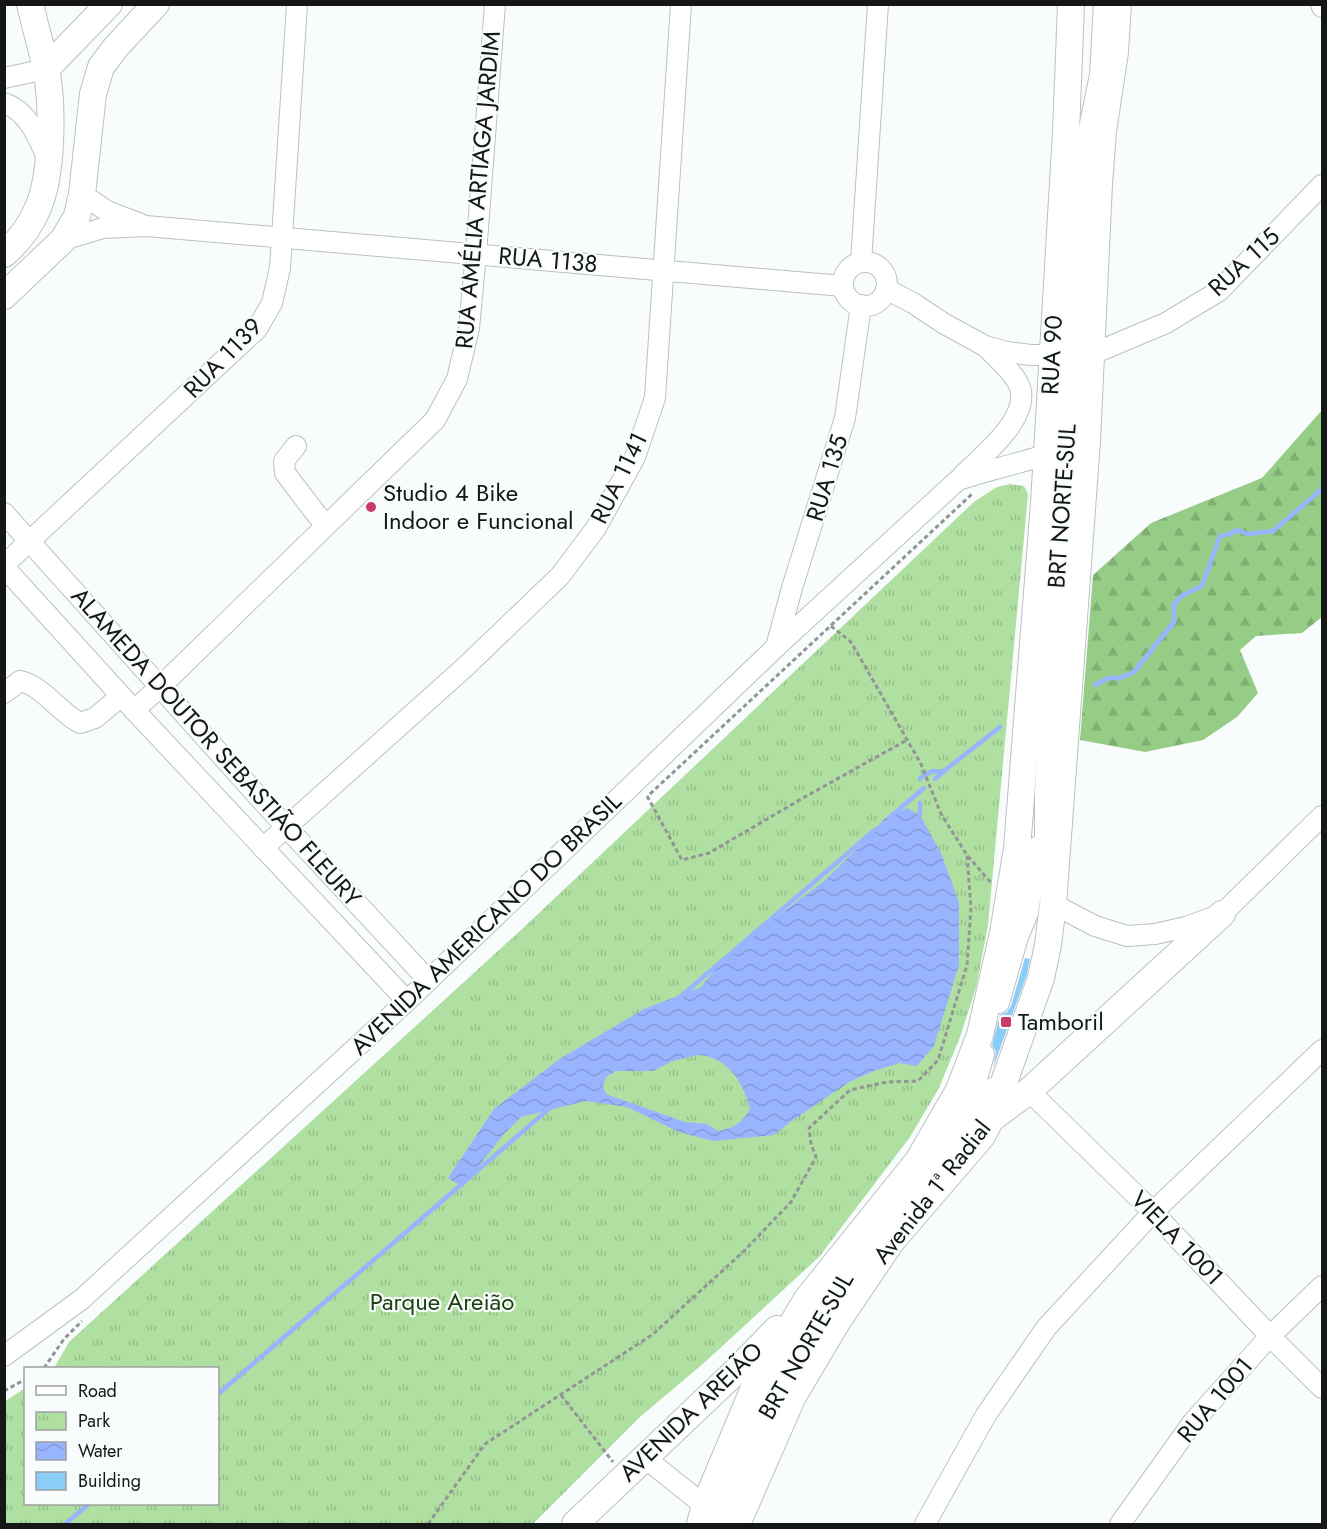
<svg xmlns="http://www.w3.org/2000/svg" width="1327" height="1529" font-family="Jost,sans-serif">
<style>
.forest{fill:url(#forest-firs)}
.park{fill:url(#park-tufts)}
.water{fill:url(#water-waves);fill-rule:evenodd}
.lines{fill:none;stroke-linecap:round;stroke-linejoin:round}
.stream{stroke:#98b4fe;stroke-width:4.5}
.building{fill:#8acdf6}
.minor-casing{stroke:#bcc0c1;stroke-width:22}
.major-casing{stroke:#bcc0c1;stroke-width:28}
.path{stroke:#929595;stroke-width:3;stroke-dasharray:4.5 3;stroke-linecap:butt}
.minor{stroke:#fff;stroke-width:20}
.major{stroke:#fff;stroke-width:26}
.poi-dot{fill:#c93b68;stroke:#f8fcfc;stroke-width:2}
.labels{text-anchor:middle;stroke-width:4.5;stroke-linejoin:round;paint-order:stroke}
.street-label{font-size:24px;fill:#151616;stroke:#f8fcfc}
.poi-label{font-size:24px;fill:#151616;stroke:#f8fcfc;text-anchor:start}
.park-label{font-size:24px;fill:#1c4010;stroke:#f8fcfc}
</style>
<defs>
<pattern id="forest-firs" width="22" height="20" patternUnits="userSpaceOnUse" patternTransform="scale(1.5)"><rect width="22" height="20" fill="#95cc86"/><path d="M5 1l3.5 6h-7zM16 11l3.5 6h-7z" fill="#80ae73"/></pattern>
<pattern id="park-tufts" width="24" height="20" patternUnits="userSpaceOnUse" patternTransform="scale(1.5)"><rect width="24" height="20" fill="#afe0a1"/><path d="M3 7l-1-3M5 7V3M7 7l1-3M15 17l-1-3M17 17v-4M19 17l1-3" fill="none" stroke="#96bf8a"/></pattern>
<pattern id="water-waves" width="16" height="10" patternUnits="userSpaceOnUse" patternTransform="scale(1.5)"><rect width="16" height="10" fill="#98b4fe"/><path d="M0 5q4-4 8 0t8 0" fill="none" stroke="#829ad9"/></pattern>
</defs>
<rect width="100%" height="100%" fill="#f8fcfc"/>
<path class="forest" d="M1322,410V617L1302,633L1256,636L1240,650L1258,693L1237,717L1203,740L1145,752L1080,740L1093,575L1151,523L1262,478Z"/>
<path class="park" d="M1010,484L1024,486L1028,494L988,925L976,988L960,1037L939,1088L910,1137L819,1257L705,1362L640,1417L533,1524H5L4,1402L25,1388L26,1504H218V1368H54L69,1342L520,931L975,501L997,487Z"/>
<path class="water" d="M907,808L920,815L941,853L959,902V965L934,1046L917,1066L900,1063L874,1071L849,1082L789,1123L774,1135L713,1141L679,1132L627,1107L586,1101L521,1117L503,1135L463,1187L448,1178L494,1109L561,1058L644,1009L701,987L715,969L744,942L824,881L864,842L884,819ZM698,1055C727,1056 744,1083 750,1109C742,1123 734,1128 718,1131L707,1124L685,1122L606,1094L603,1086L606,1077L616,1071H653L673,1061Z"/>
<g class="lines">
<g class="stream">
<path d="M1095,685L1108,678H1120L1134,672L1174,622V604L1183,595L1202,586L1220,536L1230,534L1237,530L1248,534L1273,531L1322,489"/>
<path d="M920,779C928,771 932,771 944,771L1000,727"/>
<path d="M935,779L944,771"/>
<path d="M920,803V815"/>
<path d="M889,818L924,788"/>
<path d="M680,997L876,829"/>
<path d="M218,1394L550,1108"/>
<path d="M65,1524L89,1504"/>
</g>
</g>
<path class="building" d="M1025,958L1030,959L1027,974L993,1068L996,1052L992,1045L1000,1015L1007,1012L1011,1006Z"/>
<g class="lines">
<defs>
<g id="minor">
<path d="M1321,4L1322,7"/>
<path d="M4,78L46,69"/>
<path d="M4,103C28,111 38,137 47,158"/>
<path d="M82,194L107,211L141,224"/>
<path d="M63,240L103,228L146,226L843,286"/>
<path d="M861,262L878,4"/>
<circle cx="865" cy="284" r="22"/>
<path d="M886,289L913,303L943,323L985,346L1007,352L1031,355H1090L1166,323L1219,291L1322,185"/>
<path d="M296,446L284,461L285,473L317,515L326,524"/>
<path d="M962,476C982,456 1037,414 1017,381C1009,368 996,357 985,346"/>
<path d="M4,513L265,804L428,980"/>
<path d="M4,565L257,329L272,303L280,268L297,4"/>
<path d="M4,567L134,710L407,1001"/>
<path d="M776,647L792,588L845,418L861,305"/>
<path d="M4,693L20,681C43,686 59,712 80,723L95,718L121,696"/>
<path d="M134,710L160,687L435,420L457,379L469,328L476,254L495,4"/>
<path d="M263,848L464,668L560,576L596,528L635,457L655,398L681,4"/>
<path d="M1045,863V793L1064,450L1076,309L1085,148L1100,75L1104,4"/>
<path d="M1053,904L1095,926L1127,936L1155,934L1186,927L1222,914L1322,816"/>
<path d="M999,1003L1018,937L1028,913L1038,846"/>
<path d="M1029,1091L1153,1212L1270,1336L1322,1388"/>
<path d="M921,1182L949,1157L970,1129L993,1088"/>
<path d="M4,1356L82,1299L407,1001L776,647L958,480C1000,466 1045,458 1087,441"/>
<path d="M645,1458L714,1513"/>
<path d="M718,1524L741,1466L765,1412L810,1331L855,1263L921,1182L973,1093L984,1054"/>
<path d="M925,1524L986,1415L1046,1328L1153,1212L1322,1050"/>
<path d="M1120,1524L1193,1422L1270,1336L1322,1286"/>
</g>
<g id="major">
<path d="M46,69L109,4"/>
<path d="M4,254C18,242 30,226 37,210C53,176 53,104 46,68C41,46 35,26 30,4"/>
<path d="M4,296L63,240L77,216L82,194L93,94L101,67L116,47L156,4"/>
<path d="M991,1119L1029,1091L1222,914"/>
<path d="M575,1524L734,1373L777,1329"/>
<path d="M700,1524L705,1505L754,1388L807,1299L918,1161L959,1090L980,1035L1003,933L1017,849L1044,503L1066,132L1071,4"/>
<path d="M737,1524L793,1396L837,1322L891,1242L982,1136L991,1119L1041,978L1048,945L1053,904L1087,441L1099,184L1103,131L1115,52L1118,4"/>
</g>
</defs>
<use href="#minor" class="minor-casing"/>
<use href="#major" class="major-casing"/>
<g class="path">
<path d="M831,626L851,642L921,764L941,814L967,855L992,884"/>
<path d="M650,794L972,494"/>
<path d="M647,796L682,860L709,853L803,798L907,740"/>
<path d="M44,1368L64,1339L82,1321"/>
<path d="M4,1391L26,1379"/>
<path d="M561,1395L613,1462"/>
<path d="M428,1524L485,1444L652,1335L742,1253L791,1202L816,1157L811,1144L809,1128L850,1090L887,1082L918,1081L938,1060L967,965L971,908L967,855"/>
</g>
<use href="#minor" class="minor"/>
<use href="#major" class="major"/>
</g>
<g class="poi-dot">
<circle cx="371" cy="507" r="6"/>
<rect x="1000" y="1016" width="12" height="12" rx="3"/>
</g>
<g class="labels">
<g class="street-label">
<text transform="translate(478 190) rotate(-85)" y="8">RUA AMÉLIA ARTIAGA JARDIM</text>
<text transform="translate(548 260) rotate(5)" y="8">RUA 1138</text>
<text transform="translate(1244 262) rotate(-43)" y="8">RUA 115</text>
<text transform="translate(1052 355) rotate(-87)" y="8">RUA 90</text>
<text transform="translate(223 358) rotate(-46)" y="8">RUA 1139</text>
<text transform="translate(619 478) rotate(-64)" y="8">RUA 1141</text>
<text transform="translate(827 478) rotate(-73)" y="8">RUA 135</text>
<text transform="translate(1062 506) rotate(-86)" y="8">BRT NORTE-SUL</text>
<text transform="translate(216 747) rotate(48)" y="8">ALAMEDA DOUTOR SEBASTIÃO FLEURY</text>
<text transform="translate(486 924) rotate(-44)" y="8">AVENIDA AMERICANO DO BRASIL</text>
<text transform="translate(932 1192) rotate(-52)" y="8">Avenida 1ª Radial</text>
<text transform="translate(1177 1238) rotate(46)" y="8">VIELA 1001</text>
<text transform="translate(806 1346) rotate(-60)" y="8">BRT NORTE-SUL</text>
<text transform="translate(1215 1400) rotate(-50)" y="8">RUA 1001</text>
<text transform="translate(691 1412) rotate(-44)" y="8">AVENIDA AREIÃO</text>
</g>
<g class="poi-label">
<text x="383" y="501">Studio 4 Bike<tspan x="383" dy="28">Indoor e Funcional</tspan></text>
<text x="1018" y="1030">Tamboril</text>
</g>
<g class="park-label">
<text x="442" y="1310">Parque Areião</text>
</g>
</g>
<rect width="1327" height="1529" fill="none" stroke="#151616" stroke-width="12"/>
<rect x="24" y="1367" width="195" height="138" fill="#f8fcfc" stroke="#9da0a0" stroke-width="1.5"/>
<rect x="36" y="1386" width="30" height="9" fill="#ffffff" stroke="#9da0a0" stroke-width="1.5"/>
<text x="78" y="1397" font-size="18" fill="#151616">Road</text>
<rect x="36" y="1412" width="30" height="18" fill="url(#park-tufts)" stroke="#9da0a0" stroke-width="1.5"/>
<text x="78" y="1427" font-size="18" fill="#151616">Park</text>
<rect x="36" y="1442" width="30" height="18" fill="url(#water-waves)" stroke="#9da0a0" stroke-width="1.5"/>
<text x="78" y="1457" font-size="18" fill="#151616">Water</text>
<rect x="36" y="1472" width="30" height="18" fill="#8acdf6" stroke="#9da0a0" stroke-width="1.5"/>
<text x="78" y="1487" font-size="18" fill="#151616">Building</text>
</svg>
